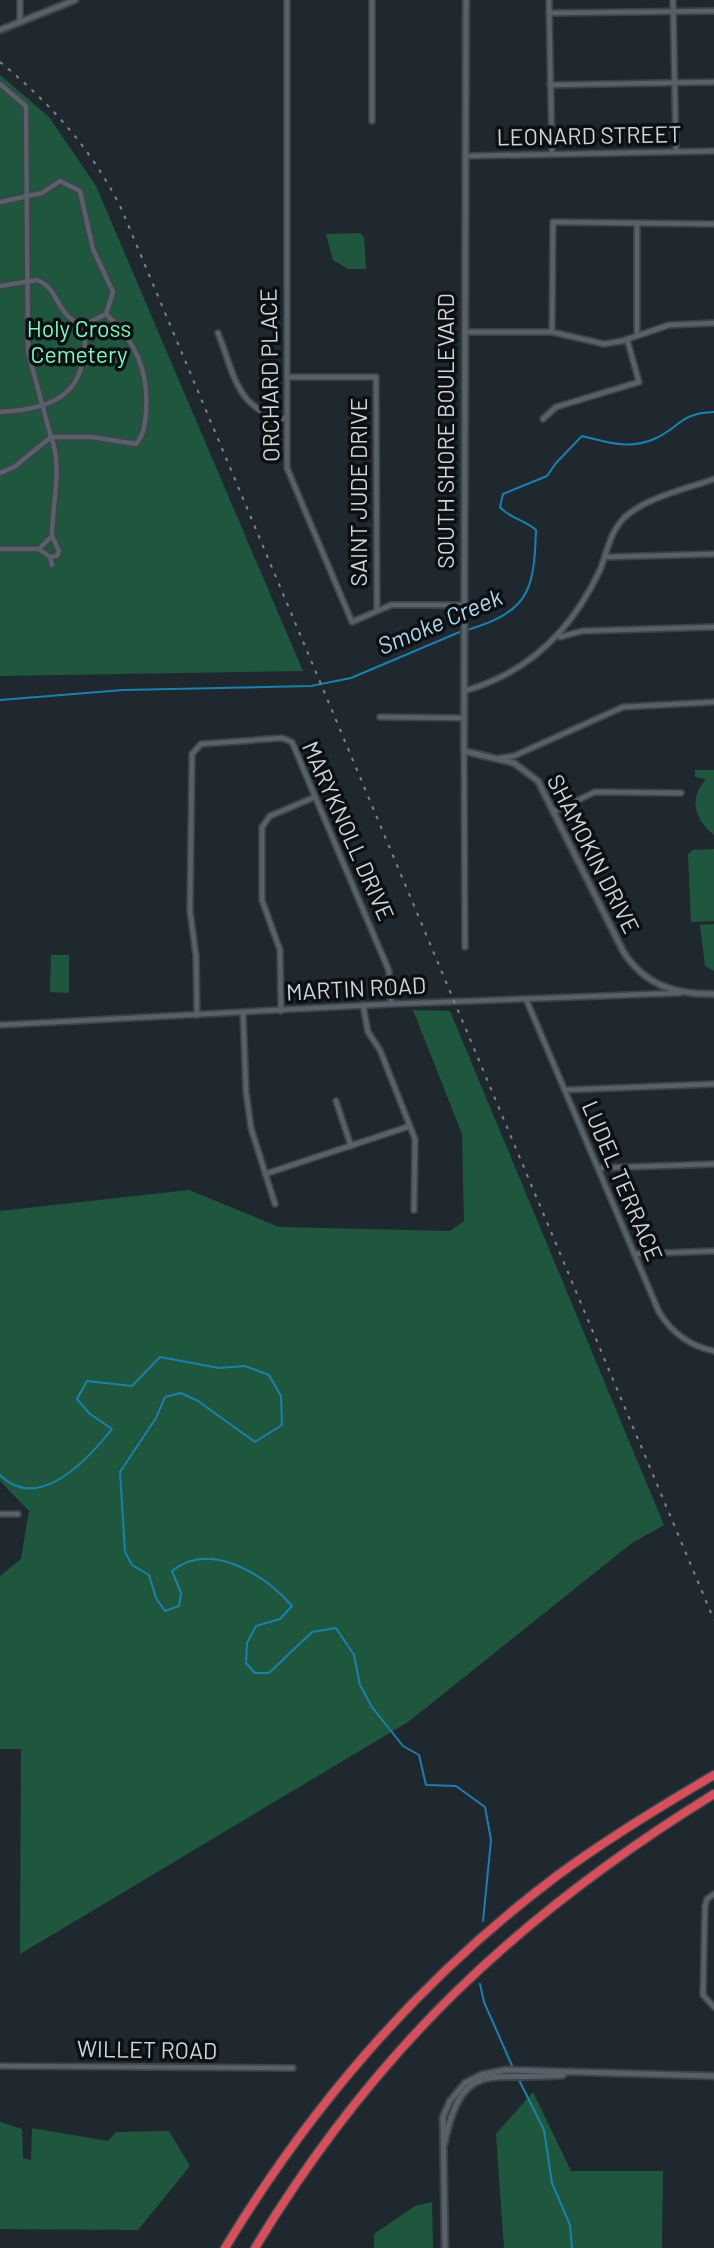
<svg xmlns="http://www.w3.org/2000/svg" width="714" height="2248" font-family="Barlow,sans-serif">
<style>
.green{fill:#1f573e}
.lines{fill:none;stroke-linecap:round;stroke-linejoin:round}
.stream{stroke:#1a81ad;stroke-width:2}
.minor-casing{stroke:#3d4449;stroke-width:8}
.tertiary-casing{stroke:#3d4449;stroke-width:9}
.motorway-casing{stroke:#3d4449;stroke-width:11}
.minor{stroke:#586169;stroke-width:4.5}
.tertiary{stroke:#586169;stroke-width:5}
.motorway{stroke:#d64f5b;stroke-width:8}
.rail{stroke:#7e8489;stroke-width:2;stroke-dasharray:3.5 7;stroke-linecap:butt}
.labels{text-anchor:middle;stroke-width:7;stroke-linejoin:round;paint-order:stroke}
.street-label{font-size:23px;fill:#d0d5d9;stroke:#0d1013}
.park-label{font-size:23px;fill:#7cf9be;stroke:#0d1013}
.water-label{font-size:24px;font-style:italic;fill:#add8f0;stroke:#0d1013}
</style>
<rect width="100%" height="100%" fill="#20282f"/>
<g class="green">
<path d="M0,75L49,117L96,186L303,671L0,676Z"/>
<path d="M360,233L364,237L366,269H348L333,260L326,234Z"/>
<path d="M695,770H714V835C695,819 688,799 706,779L695,777Z"/>
<path d="M714,849V921L691,922L688,854L693,850Z"/>
<path d="M714,924V971L705,966L700,925Z"/>
<path d="M51,955H69V993L50,992Z"/>
<path d="M413,1010L450,1011L664,1525L632,1543L408,1722L20,1954L21,1749H0V1576L21,1559L29,1511L0,1481V1211L189,1190L279,1227L450,1231L464,1221L462,1134Z"/>
<path d="M533,2092L571,2171H663L662,2248H504L496,2134Z"/>
<path d="M0,2122L22,2129L23,2158L31,2160L32,2128L108,2141L116,2132L169,2131L190,2166L138,2230L0,2229Z"/>
<path d="M432,2202L433,2248H374V2234L415,2206Z"/>
</g>
<g class="lines">
<g class="stream">
<path d="M467,630C530,611 534,590 536,530C525,520 509,518 500,507L503,494L547,476L556,463L582,436C607,442 629,450 654,439C680,428 679,413 714,412"/>
<path d="M0,700L123,690L311,686L351,678L462,631"/>
<path d="M0,1475C39,1514 89,1458 112,1429L90,1414L77,1399L87,1381L132,1386L160,1357L219,1368L245,1366L269,1375L281,1396L282,1425L255,1442L198,1401L181,1393L165,1397L156,1418L120,1472L125,1552L132,1565L149,1575L156,1598L165,1611L179,1606L181,1593L172,1571C211,1540 265,1575 292,1606L280,1619L256,1626L247,1643L246,1663L255,1673H269L312,1632L336,1628L354,1655L360,1685L372,1707L403,1746L419,1755L426,1785L456,1786L485,1807L491,1840L483,1921"/>
<path d="M480,1984L484,2002L514,2070"/>
<path d="M518,2078L544,2130L552,2183L570,2225L572,2248"/>
</g>
<defs>
<g id="minor">
<path d="M287,0V468L352,622L391,605H463"/>
<path d="M549,0L552,154"/>
<path d="M673,0L676,152"/>
<path d="M549,13L714,11"/>
<path d="M20,22V0"/>
<path d="M0,84L26,106L28,352L51,437L14,467L0,473"/>
<path d="M550,85L714,82"/>
<path d="M372,121V0"/>
<path d="M465,156L714,151"/>
<path d="M0,202L42,193L60,181L80,191L93,249L113,292L106,314C136,341 149,372 146,412C145,424 144,435 136,444L92,437H51C63,466 52,504 52,536L39,549H0"/>
<path d="M637,223V335"/>
<path d="M0,286L37,280C62,289 56,324 88,323L106,314"/>
<path d="M465,332H552L604,344L622,341L669,325L714,323"/>
<path d="M552,332L553,222L714,224"/>
<path d="M218,333C234,373 237,413 287,419"/>
<path d="M287,377H376L377,611"/>
<path d="M0,412C65,408 88,389 85,323"/>
<path d="M543,419L556,407L639,382L627,339"/>
<path d="M39,549L50,557L52,565"/>
<path d="M50,557L57,556L59,551L52,536"/>
<path d="M605,557L714,554"/>
<path d="M560,637L582,631L714,627"/>
<path d="M464,691C529,673 572,630 600,570C608,550 609,533 625,517C647,497 686,489 714,479"/>
<path d="M380,717L464,718"/>
<path d="M464,751L465,947"/>
<path d="M500,758L514,756L623,707L714,702"/>
<path d="M555,811L595,792L681,793"/>
<path d="M526,999L659,1312C672,1333 689,1346 714,1351"/>
<path d="M363,1005L368,1032L380,1050L415,1139L414,1210"/>
<path d="M281,1011L280,950L262,900V827L270,816L315,797"/>
<path d="M243,1013L246,1091L251,1128L275,1204"/>
<path d="M197,1015L196,956L190,911L192,754L201,744L282,738L292,742L389,971L391,1003"/>
<path d="M0,1025L391,1004L680,993"/>
<path d="M565,1090L714,1084"/>
<path d="M336,1101L351,1146"/>
<path d="M598,1168L714,1164"/>
<path d="M265,1174L410,1126"/>
<path d="M634,1254L714,1251"/>
<path d="M0,1514H18"/>
<path d="M714,1894L707,1899L705,1906L703,1995L714,2007"/>
<path d="M0,2066L293,2068"/>
</g>
<g id="tertiary">
<path d="M466,0L464,751L514,763L538,781L623,951C644,985 676,995 714,994"/>
<path d="M0,30L75,0"/>
<path d="M444,2145C462,2056 492,2082 563,2075"/>
<path d="M445,2248L443,2117L450,2101L465,2083L481,2075L505,2070L714,2076"/>
</g>
<g id="motorway">
<path d="M225,2248C312,2104 423,1976 558,1875C608,1838 661,1806 714,1775"/>
<path d="M255,2248C375,2049 518,1915 714,1794"/>
</g>
</defs>
<use href="#minor" class="minor-casing"/>
<use href="#tertiary" class="tertiary-casing"/>
<use href="#motorway" class="motorway-casing"/>
<use href="#minor" class="minor"/>
<use href="#tertiary" class="tertiary"/>
<use href="#motorway" class="motorway"/>
<path class="rail" d="M0,62C51,104 91,148 121,208L714,1620"/>
</g>
<g class="labels">
<g class="street-label">
<text transform="translate(589 136) rotate(-1)" y="8">LEONARD STREET</text>
<text transform="translate(270 375) rotate(-91)" y="8">ORCHARD PLACE</text>
<text transform="translate(446 431) rotate(-90)" y="8">SOUTH SHORE BOULEVARD</text>
<text transform="translate(359 492) rotate(-90)" y="8">SAINT JUDE DRIVE</text>
<text transform="translate(348 831) rotate(66)" y="8">MARYKNOLL DRIVE</text>
<text transform="translate(593 854) rotate(63)" y="8">SHAMOKIN DRIVE</text>
<text transform="translate(356 989) rotate(-3)" y="8">MARTIN ROAD</text>
<text transform="translate(622 1181) rotate(67)" y="8">LUDEL TERRACE</text>
<text transform="translate(147 2050) rotate(1)" y="8">WILLET ROAD</text>
</g>
<g class="park-label">
<text x="79" y="337">Holy Cross<tspan x="79" dy="26">Cemetery</tspan></text>
</g>
<g class="water-label">
<text transform="translate(440 622) rotate(-23)" y="8">Smoke Creek</text>
</g>
</g>
</svg>
